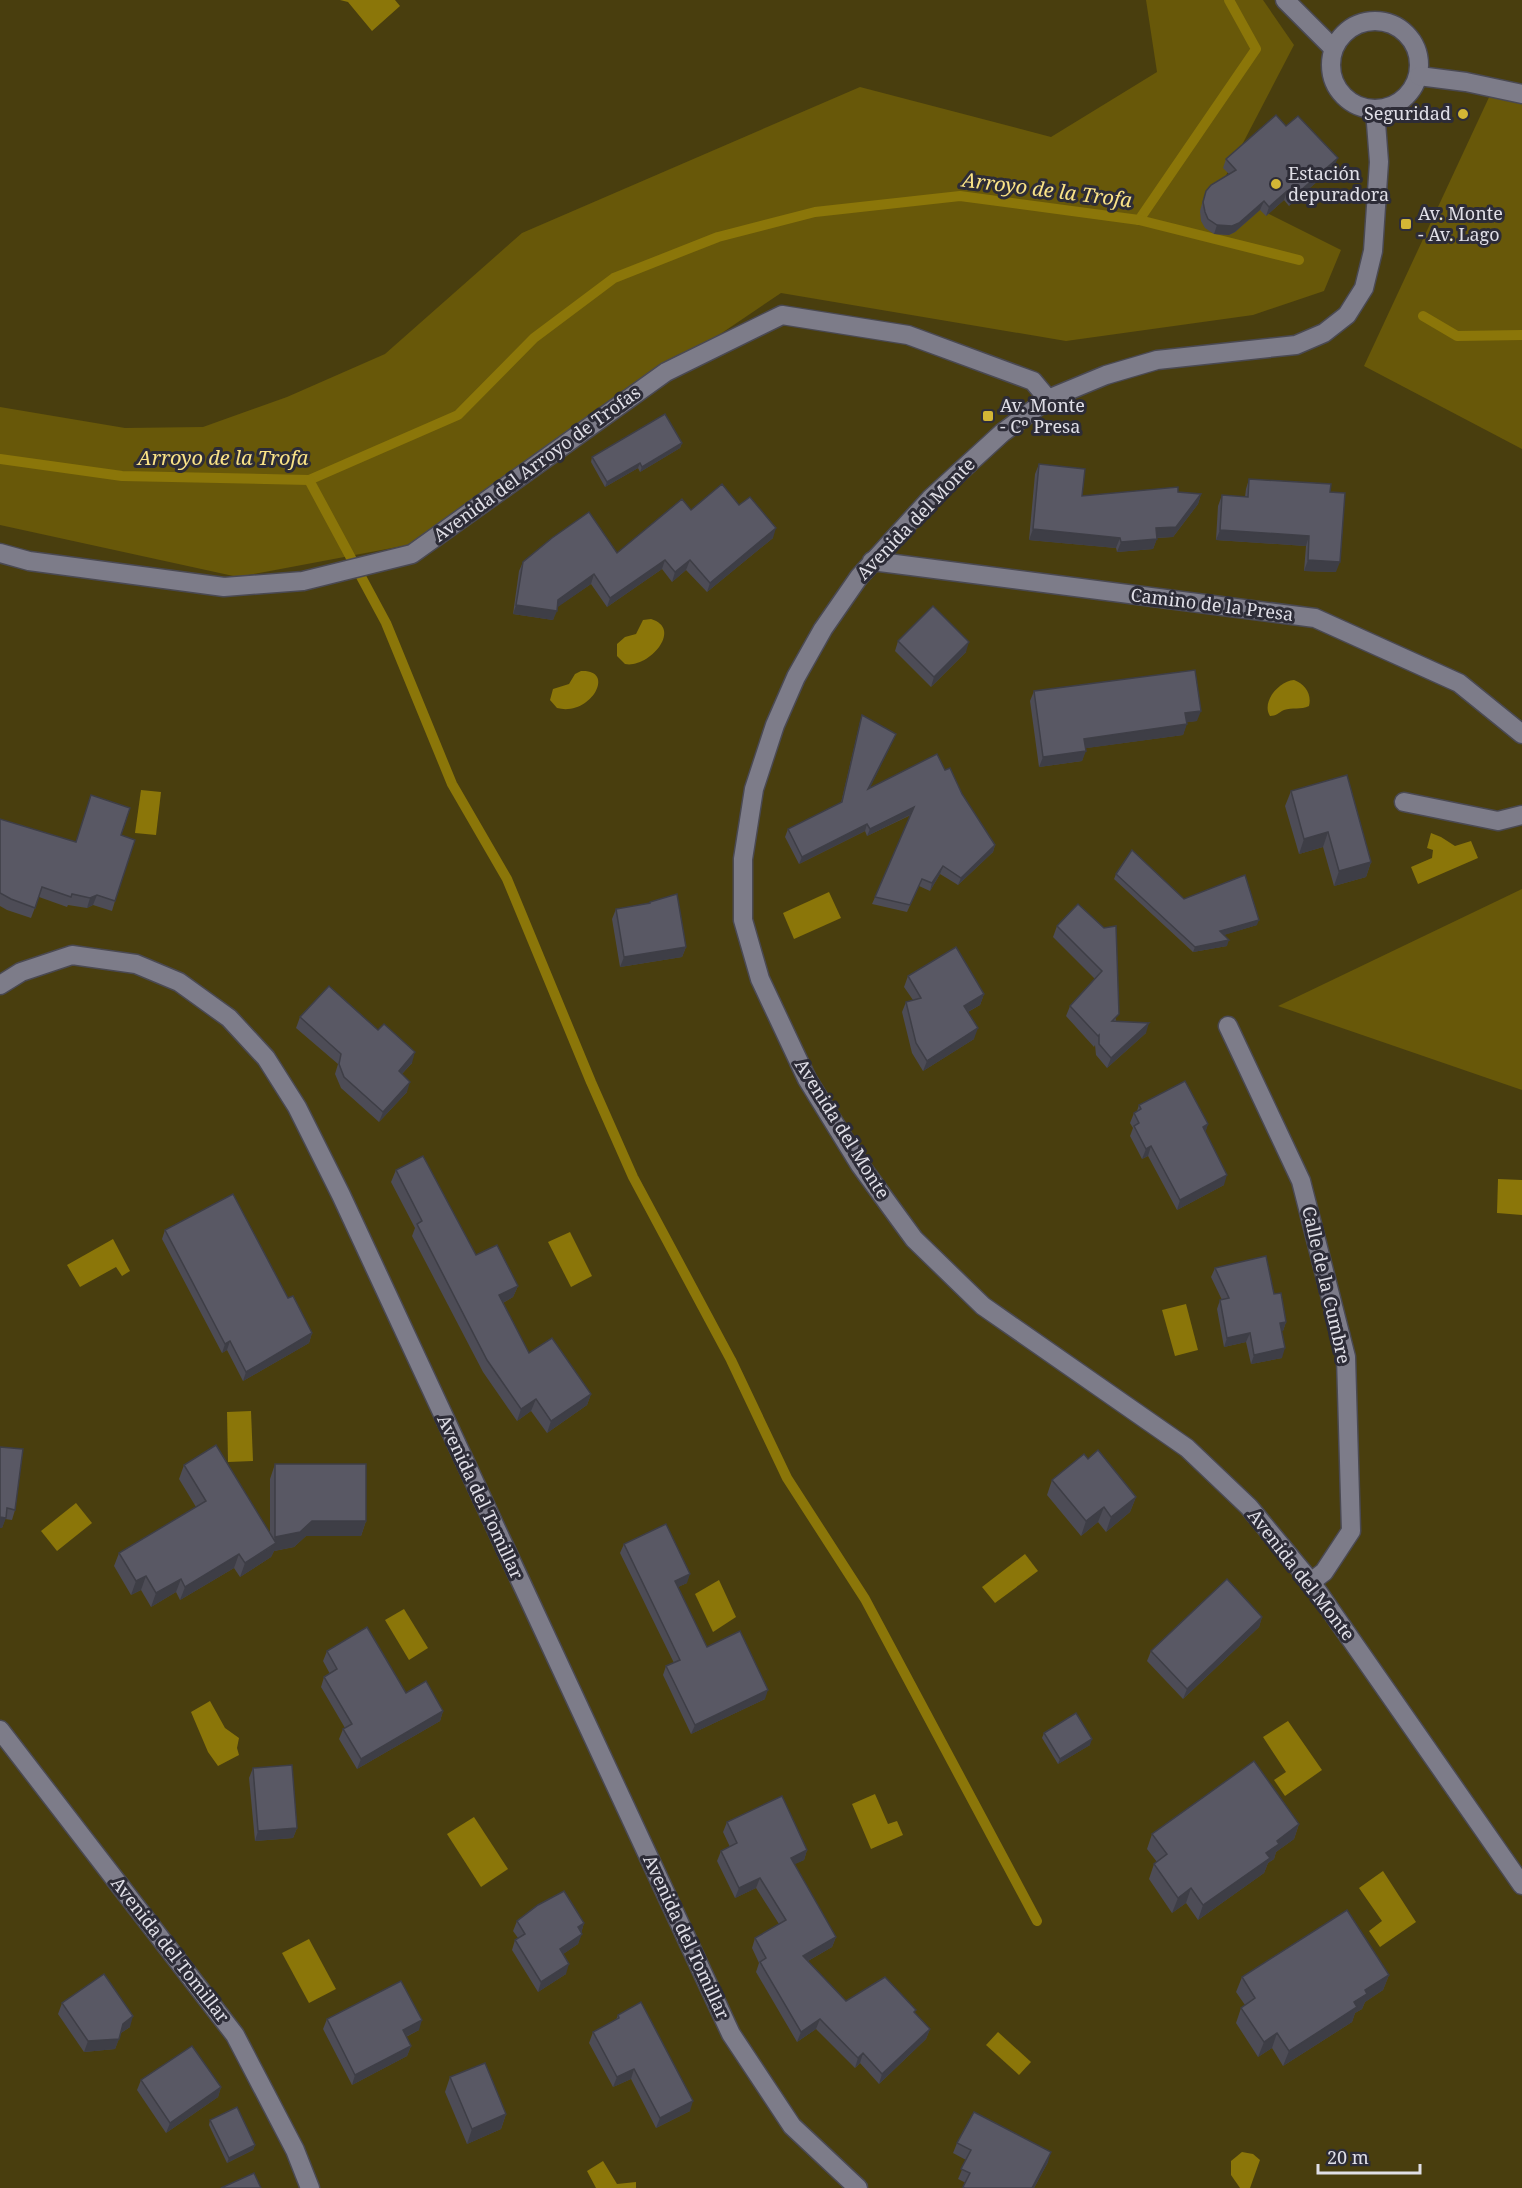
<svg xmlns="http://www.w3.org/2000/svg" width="1522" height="2188" font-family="'Noto Serif',serif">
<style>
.green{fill:#493e0e}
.forest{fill:#685809}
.water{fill:#8b7609}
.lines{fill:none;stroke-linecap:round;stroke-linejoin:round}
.stream{stroke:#8b7609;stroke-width:10}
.minor-casing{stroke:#4a4952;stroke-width:21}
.minor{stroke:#7d7c89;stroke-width:18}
.wall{fill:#4d4c56}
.shaded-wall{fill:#3e3e46}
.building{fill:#595864;stroke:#3e3e46;stroke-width:1.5}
.poi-dot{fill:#d3b635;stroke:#2d2c37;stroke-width:2}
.labels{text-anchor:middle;stroke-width:6;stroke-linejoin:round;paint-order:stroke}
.poi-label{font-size:18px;fill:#e0dfe7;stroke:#2d2c37;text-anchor:start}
.street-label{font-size:18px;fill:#e0dfe7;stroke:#2d2c37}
.water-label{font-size:20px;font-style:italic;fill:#fae387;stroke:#2d2c37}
</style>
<rect width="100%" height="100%" fill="#2d2c37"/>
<rect class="green" x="0" y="0" width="1522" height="2188"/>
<g class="forest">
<path d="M1146,0H1263L1294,45L1219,189L1341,250L1324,291L1253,315L1066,341L781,293L408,545L238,577L0,525V407L125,428L203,427L287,397L385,354L522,233L860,87L1051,137L1157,72Z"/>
<path d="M1491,93L1522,101V449L1364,366Z"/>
<path d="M1522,889V1090L1278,1006Z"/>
</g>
<g class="water">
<path d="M340,0H395L400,6L372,31L348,2Z"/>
<path d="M651,619C684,629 648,669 625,664L617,656V644L625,637L636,634L643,620Z"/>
<path d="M581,671C617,669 591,717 557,708L550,700L553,689L569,684L575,674Z"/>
<path d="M1294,680C1305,684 1312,694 1309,706C1301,710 1292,707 1284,710C1278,713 1276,716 1270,716C1261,702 1279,681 1294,680Z"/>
<path d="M141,790L161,792L156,835L135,833Z"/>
<path d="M1431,833L1441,837L1455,846L1471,841L1478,858L1418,884L1411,867L1432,858L1433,850L1427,848Z"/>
<path d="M829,892L841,918L794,939L783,913Z"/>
<path d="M1498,1179L1522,1180V1215L1497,1213Z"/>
<path d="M570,1232L592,1276L571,1287L548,1242Z"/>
<path d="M113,1239L130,1271L122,1276L116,1267L80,1287L67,1265Z"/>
<path d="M1186,1304L1198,1350L1175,1356L1162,1310Z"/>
<path d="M251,1411L253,1461L228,1462L227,1412Z"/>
<path d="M76,1503L92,1523L57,1551L41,1531Z"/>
<path d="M1025,1554L1038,1571L995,1603L982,1587Z"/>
<path d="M719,1580L736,1617L713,1632L695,1594Z"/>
<path d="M404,1609L428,1648L409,1660L385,1620Z"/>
<path d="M210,1701L225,1728L239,1738L237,1748L239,1755L218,1766L208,1752L191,1712Z"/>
<path d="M1288,1721L1322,1770L1285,1796L1274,1780L1286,1772L1263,1737Z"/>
<path d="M875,1794L888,1824L897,1821L903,1835L871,1849L852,1804Z"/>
<path d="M474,1817L508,1869L481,1887L447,1834Z"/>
<path d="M1383,1871L1416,1922L1380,1947L1369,1931L1382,1921L1359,1888Z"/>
<path d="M309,1939L336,1989L309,2003L282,1953Z"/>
<path d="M998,2032L1031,2062L1019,2075L986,2045Z"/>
<path d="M1242,2152L1253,2154L1260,2160L1250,2188H1240L1231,2175V2161Z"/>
<path d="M603,2161L617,2184L636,2182V2188H596L587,2171Z"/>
</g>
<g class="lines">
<g class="stream">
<path d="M1139,220L1256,49L1229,0"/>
<path d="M1423,316L1457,336L1522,335"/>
<path d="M0,459L122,476L309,480L458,415L534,338L614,278L718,237L815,212L960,196L1139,220L1299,260"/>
<path d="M309,480L386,623L452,784L507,879L591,1082L633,1177L731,1360L787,1478L865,1599L1037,1921"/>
</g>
<defs>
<g id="minor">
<path d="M1285,0L1333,48"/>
<circle cx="1375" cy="65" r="44"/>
<path d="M1419,76L1466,82L1522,94"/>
<path d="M1375,110L1379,162L1373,251L1364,288L1347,315L1324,333L1296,345L1157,360L1106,375L1048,399L1002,433L930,499L859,577L823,629L796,677L775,725L754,789L743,859V920L760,979L807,1079L860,1165L914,1239L983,1306L1187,1448L1249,1507L1311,1582L1522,1885"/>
<path d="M0,553L29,561L224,587L303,581L412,554L666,372L782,315L908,335L1033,381L1048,399"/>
<path d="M872,561L1315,618L1459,683L1522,734"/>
<path d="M1404,802L1498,821L1522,815"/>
<path d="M0,985L21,972L72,955L136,964L179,982L229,1018L266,1058L297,1107L341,1195L731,2034L792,2126L858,2188"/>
<path d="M1228,1026L1301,1181L1346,1357L1351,1531L1324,1572L1311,1582"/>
<path d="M0,1730L235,2035L295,2150L310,2188"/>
</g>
</defs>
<use href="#minor" class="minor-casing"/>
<use href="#minor" class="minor"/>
</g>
<g class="wall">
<path d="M1286,126L1334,167L1289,206L1284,200L1266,216L1260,210L1235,232L1229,235L1214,234L1205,228L1201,221L1200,211L1203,200L1206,191L1229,174L1223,168L1226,159Z"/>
<path d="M682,443L680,448L640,472L638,468L605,487L591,462L592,457Z"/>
<path d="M1039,464L1082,496L1178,492L1201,494L1198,504L1173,537L1157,538L1153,549L1117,552L1116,548L1029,540L1035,474Z"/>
<path d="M1249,479L1330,492L1336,572L1304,571L1306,546L1216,540L1218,506L1222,495L1245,497L1246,489Z"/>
<path d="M739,505L773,538L707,592L686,570L672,582L662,569L607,607L591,584L557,607L553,620L513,614L519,571L523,562L617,553L691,510Z"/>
<path d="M898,641L966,652L931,687L895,651Z"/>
<path d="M1034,691L1197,721L1187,722L1183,735L1086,748L1082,761L1039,767L1030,701Z"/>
<path d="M862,715L896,734L869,789L945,770L995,845L993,852L958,885L940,874L930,891L919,886L907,912L872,904L911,815L867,836L865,831L799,864L785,837L788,829L841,803L860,722Z"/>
<path d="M1291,791L1371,862L1366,877L1334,886L1323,847L1299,854L1285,806Z"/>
<path d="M0,819L75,842L121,835L115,901L112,911L93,905L87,908L68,905L67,907L39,897L31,918L7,910L0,906Z"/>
<path d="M1116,874L1184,899L1257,925L1223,935L1227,946L1193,952L1114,879Z"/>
<path d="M650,902L686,947L682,957L620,967L612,919L616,909L649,904Z"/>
<path d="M1057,926L1104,928L1116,1021L1146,1033L1107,1068L1096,1055L1095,1045L1094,1047L1066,1016L1070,1006L1095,979L1053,937Z"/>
<path d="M908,976L984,994L980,1005L968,1012L974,1039L923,1071L912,1053L902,1012L906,1002L913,1000L904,987Z"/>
<path d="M300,1017L412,1063L402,1074L407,1092L379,1122L341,1088L335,1074L338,1064L296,1028Z"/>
<path d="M1139,1105L1208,1124L1205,1132L1224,1185L1177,1210L1148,1156L1142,1159L1130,1136L1133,1128L1130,1123L1134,1113L1137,1111Z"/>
<path d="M396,1170L476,1255L518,1286L513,1297L503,1303L529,1353L591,1394L587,1405L547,1433L531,1411L517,1421L483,1372L412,1236L415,1228L391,1182Z"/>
<path d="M165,1230L288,1298L312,1333L309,1343L243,1381L227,1350L222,1353L162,1239Z"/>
<path d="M1215,1268L1274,1294L1286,1322L1283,1331H1282V1358L1251,1364L1246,1342L1224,1347L1217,1309L1220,1300H1222L1211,1277Z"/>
<path d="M0,1447L15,1510L12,1520L5,1519L2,1528Z"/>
<path d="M1088,1459L1136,1497L1130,1512L1106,1532L1098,1522L1081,1536L1047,1495L1052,1480Z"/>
<path d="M275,1464L366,1521L361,1536H306L294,1547L274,1551L271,1557L240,1577L234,1568L180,1600L176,1592L151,1607L141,1590L131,1595L114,1566L119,1553L196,1507L179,1479L184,1465L270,1532V1479Z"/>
<path d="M624,1544L687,1583L678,1587L707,1647L765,1699L691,1734L663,1675L666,1666L674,1663L620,1553Z"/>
<path d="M1262,1617L1259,1627L1183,1699L1147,1661L1151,1651Z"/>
<path d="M327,1651L406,1693L443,1711L440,1721L357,1769L339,1739L343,1729L345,1728L321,1687L324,1677L330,1674L323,1661Z"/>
<path d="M1044,1733L1090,1745L1058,1764L1042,1738Z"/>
<path d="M253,1768L297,1828L293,1838L255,1841L249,1778Z"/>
<path d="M727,1822L807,1850L804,1860L794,1864L836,1937L832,1947L808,1961L846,2001L915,2013L930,2029L926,2039L879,2084L860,2063L855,2068L816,2029L797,2042L756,1972L759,1963L752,1948L755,1938L779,1924L756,1888L735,1898L717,1861L721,1851L730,1847L723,1832Z"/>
<path d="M1299,1824L1294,1839L1276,1852L1274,1859L1268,1863L1264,1873L1198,1920L1186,1903L1172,1913L1149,1879L1154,1864L1157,1862L1147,1849L1152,1834Z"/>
<path d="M517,1921L584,1923L578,1944L563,1954L566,1974L538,1992L512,1950L515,1940L518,1938L513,1931Z"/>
<path d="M1389,1975L1383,1990L1365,2002L1362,2009L1355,2013L1352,2022L1283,2066L1272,2048L1258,2057L1236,2023L1241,2008L1245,2005L1236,1992L1242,1977Z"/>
<path d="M62,2003L130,2027L121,2033L115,2049L84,2052L58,2014Z"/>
<path d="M618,2015L690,2111L656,2128L631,2079L613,2087L589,2043L593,2032L616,2020Z"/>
<path d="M327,2019L419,2030L406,2037L411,2046L407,2056L352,2085L323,2029Z"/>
<path d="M450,2077L506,2114L501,2129L467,2144L445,2092Z"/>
<path d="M141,2080L221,2087L218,2097L166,2133L137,2090Z"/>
<path d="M210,2120L255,2145L253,2150L227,2163L209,2125Z"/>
<path d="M957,2143L1048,2162L1034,2188H963L966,2183L958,2179L966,2160L953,2153Z"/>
</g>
<g class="shaded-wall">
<path d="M1338,158L1334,167L1289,206L1293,197Z"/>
<path d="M1287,191L1284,200L1266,216L1269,207Z"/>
<path d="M1264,201L1260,210L1235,232L1229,235L1214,234L1217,225Z"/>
<path d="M682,443L680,448L640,472L642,467Z"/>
<path d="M640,463L638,468L605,487L607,482Z"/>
<path d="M1201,494L1198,504L1173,537L1152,538L1156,528Z"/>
<path d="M776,528L773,538L707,592L710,583Z"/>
<path d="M1033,529L1120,538L1116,548L1029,540Z"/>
<path d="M1220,530L1309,536L1306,546L1216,540Z"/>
<path d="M1157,539L1153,549L1117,552L1121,542Z"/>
<path d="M665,560L662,569L607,607L610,598Z"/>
<path d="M690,560L686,570L672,582L675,572Z"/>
<path d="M1308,560L1340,562L1336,572L1304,571Z"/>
<path d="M594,574L591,584L555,609L558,600Z"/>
<path d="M516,605L557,611L553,620L513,614Z"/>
<path d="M969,642L966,652L931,687L934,677Z"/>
<path d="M1201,711L1197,721L1182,723L1185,713Z"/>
<path d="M1187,724L1183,735L1080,749L1084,739Z"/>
<path d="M896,734L893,741L866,796L868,789Z"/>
<path d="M1086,751L1082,761L1039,767L1043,757Z"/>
<path d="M914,807L912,814L867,836L870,829Z"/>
<path d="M867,824L865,831L799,864L802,857Z"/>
<path d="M1328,832L1323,847L1299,854L1304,839Z"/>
<path d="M995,845L993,852L958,885L961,878Z"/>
<path d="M1371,862L1366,877L1334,886L1339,871Z"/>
<path d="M943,866L940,874L930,891L932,883Z"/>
<path d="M97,895L93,905L87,908L90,898Z"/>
<path d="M1259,920L1257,925L1218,937L1220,931Z"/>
<path d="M1229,940L1227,946L1193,952L1195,947Z"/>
<path d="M686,947L682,957L620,967L624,957Z"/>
<path d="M984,994L980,1005L960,1016L964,1006Z"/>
<path d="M1149,1023L1146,1033L1107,1068L1111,1058Z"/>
<path d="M978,1028L974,1039L923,1071L927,1061Z"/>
<path d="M415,1052L412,1063L395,1081L399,1071Z"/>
<path d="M410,1082L407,1092L379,1122L383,1112Z"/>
<path d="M1208,1124L1205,1134L1203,1127Z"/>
<path d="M1151,1146L1148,1156L1142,1159L1146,1149Z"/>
<path d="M1227,1175L1224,1185L1177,1210L1180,1200Z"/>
<path d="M518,1286L513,1297L495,1307L499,1295Z"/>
<path d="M1286,1322L1283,1331L1277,1332L1280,1323Z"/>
<path d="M312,1333L309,1343L243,1381L246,1372Z"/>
<path d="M1250,1333L1246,1342L1224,1347L1227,1338Z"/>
<path d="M230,1341L227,1350L222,1353L225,1344Z"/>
<path d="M1285,1348L1282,1358L1251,1364L1254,1355Z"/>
<path d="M591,1394L587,1405L547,1433L551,1421Z"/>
<path d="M536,1399L531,1411L517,1421L521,1409Z"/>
<path d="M1136,1497L1130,1512L1106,1532L1111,1517Z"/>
<path d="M1104,1507L1098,1522L1081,1536L1086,1521Z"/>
<path d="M0,1517L6,1518L2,1528H0Z"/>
<path d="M312,1521H366L361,1536H306L294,1547L274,1551L271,1557L240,1577L245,1563L271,1547L275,1537Z"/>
<path d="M239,1554L234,1568L180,1600L185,1587Z"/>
<path d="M690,1574L687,1583L671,1590L675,1581Z"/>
<path d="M146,1576L141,1590L131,1595L136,1581Z"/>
<path d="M181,1579L176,1592L151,1607L156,1593Z"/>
<path d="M1262,1617L1259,1627L1183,1699L1187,1689Z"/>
<path d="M768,1690L765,1699L691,1734L695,1725Z"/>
<path d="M443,1711L440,1721L357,1769L361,1759Z"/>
<path d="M1092,1739L1090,1745L1058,1764L1060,1759Z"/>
<path d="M1299,1824L1294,1839L1276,1852L1274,1859L1268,1863L1264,1873L1198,1920L1203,1905L1266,1853L1277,1841Z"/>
<path d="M297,1828L293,1838L255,1841L258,1831Z"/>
<path d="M807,1850L804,1860L787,1868L791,1858Z"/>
<path d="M760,1878L756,1888L735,1898L739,1888Z"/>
<path d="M1191,1888L1186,1903L1172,1913L1178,1898Z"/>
<path d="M584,1923L581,1933L578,1927Z"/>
<path d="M582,1934L578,1944L556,1959L560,1949Z"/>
<path d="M836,1937L832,1947L799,1966L803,1956Z"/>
<path d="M569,1964L566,1974L538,1992L541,1982Z"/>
<path d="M1389,1975L1383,1990L1365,2002L1362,2009L1355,2013L1352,2022L1283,2066L1289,2051L1354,2002L1365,1990Z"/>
<path d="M133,2016L130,2027L119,2034L123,2024Z"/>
<path d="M820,2019L816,2029L797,2042L801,2032Z"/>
<path d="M422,2020L419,2030L399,2040L403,2030Z"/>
<path d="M930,2029L926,2039L879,2084L882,2074Z"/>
<path d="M1277,2033L1272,2048L1258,2057L1264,2042Z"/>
<path d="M119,2039L115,2049L84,2052L88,2041Z"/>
<path d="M411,2046L407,2056L352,2085L355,2075Z"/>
<path d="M863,2053L860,2063L855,2068L858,2058Z"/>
<path d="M634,2069L631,2079L613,2087L617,2077Z"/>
<path d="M221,2087L218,2097L166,2133L170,2123Z"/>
<path d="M693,2101L690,2111L656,2128L660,2118Z"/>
<path d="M506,2114L501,2129L467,2144L472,2129Z"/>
<path d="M255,2145L253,2150L227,2163L229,2158Z"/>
<path d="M1051,2152L1048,2162L1034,2188H1032Z"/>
</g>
<g class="building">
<path d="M1276,115L1286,126L1298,116L1338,158L1293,197L1287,191L1269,207L1264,201L1239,223L1232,226L1217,225L1208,219L1205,212L1203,202L1206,191L1211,185L1236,170L1226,159Z"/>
<path d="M665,414L682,443L642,467L640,463L607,482L592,457Z"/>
<path d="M1039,464L1085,469L1082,496L1178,487V492L1201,494L1176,527L1156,528L1157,539L1121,542L1120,538L1033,529Z"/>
<path d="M1249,479L1331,484L1330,492L1345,493L1340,562L1308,560L1309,536L1220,530L1222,495L1248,497Z"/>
<path d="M722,484L739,505L750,497L776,528L710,583L690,560L675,572L665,560L610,598L594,574L558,600L557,611L516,605L523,562L552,538L589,512L617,553L682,499L691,510Z"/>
<path d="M933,606L969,642L934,677L898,641Z"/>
<path d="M1195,670L1201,711L1185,713L1187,724L1084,739L1086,751L1043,757L1034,691Z"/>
<path d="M862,715L896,734L868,789L937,754L945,770L950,768L962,794L995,845L961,878L943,866L932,883L922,879L910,905L875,897L914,807L870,829L867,824L802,857L788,829L842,802Z"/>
<path d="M1347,775L1371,862L1339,871L1328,832L1304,839L1291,791Z"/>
<path d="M91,795L130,808L121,835L135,840L115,901L97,895L90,898L72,894L71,897L42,887L35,908L11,899L0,893V819L76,842Z"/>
<path d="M1132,850L1184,899L1245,875L1259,920L1220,931L1229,940L1195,947L1116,874Z"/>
<path d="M677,894L686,947L624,957L616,909L650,903V902Z"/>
<path d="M1078,904L1104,928L1116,926L1119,1014L1112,1021L1149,1023L1111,1058L1099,1044V1035L1098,1036L1070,1006L1102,971L1057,926Z"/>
<path d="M956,947L984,994L964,1006L978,1028L927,1061L916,1043L906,1002L921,998L908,976Z"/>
<path d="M329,986L378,1030L384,1024L415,1052L399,1071L410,1082L383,1112L344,1077L339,1064L341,1054L300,1017Z"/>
<path d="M1185,1081L1208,1124L1203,1127L1227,1175L1180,1200L1151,1146L1146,1149L1134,1126L1139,1123L1134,1113L1141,1109L1139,1105Z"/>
<path d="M423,1156L476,1255L497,1245L518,1286L499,1295L529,1353L552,1338L591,1394L551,1421L536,1399L521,1409L487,1360L417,1224L422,1221L396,1170Z"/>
<path d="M233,1194L288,1298L293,1296L312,1333L246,1372L230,1341L225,1344L165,1230Z"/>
<path d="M1266,1256L1274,1294L1281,1293L1286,1322L1280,1323L1285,1348L1254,1355L1250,1333L1227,1338L1220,1300L1229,1298L1215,1268Z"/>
<path d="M216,1445L276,1543L245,1563L239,1554L185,1587L181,1579L156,1593L146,1576L136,1581L119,1553L206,1501L184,1465Z"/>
<path d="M0,1447L23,1449L15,1510L7,1508L6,1518L0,1517Z"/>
<path d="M1098,1450L1136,1497L1111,1517L1104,1507L1086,1521L1052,1480L1084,1454L1088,1459Z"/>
<path d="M275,1464H366V1521H312L300,1532L275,1537Z"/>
<path d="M666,1524L690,1574L675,1581L707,1647L740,1631L768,1690L695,1725L666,1666L680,1660L624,1544Z"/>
<path d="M1227,1579L1262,1617L1187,1689L1151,1651Z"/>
<path d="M367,1627L406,1693L426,1681L443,1711L361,1759L343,1729L352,1724L324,1677L337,1669L327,1651Z"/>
<path d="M1076,1713L1092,1739L1060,1759L1044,1733Z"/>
<path d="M1254,1761L1299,1824L1277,1841L1279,1844L1266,1853L1270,1858L1203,1905L1191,1888L1178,1898L1154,1864L1167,1854L1152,1834Z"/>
<path d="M292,1765L297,1828L258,1831L253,1768Z"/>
<path d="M782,1796L807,1850L791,1858L836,1937L803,1956L846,2001L885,1977L916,2010L914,2012L930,2029L882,2074L863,2053L858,2058L820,2019L801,2032L760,1962L766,1958L755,1938L786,1920L760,1878L739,1888L721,1851L737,1843L727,1822Z"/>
<path d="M564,1891L584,1923L578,1927L582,1934L560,1949L569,1964L541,1982L515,1940L525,1934L517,1921L538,1905Z"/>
<path d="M1347,1910L1389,1975L1365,1990L1367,1994L1354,2002L1357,2007L1289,2051L1277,2033L1264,2042L1241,2008L1255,1998L1242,1977Z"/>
<path d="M104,1974L133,2016L123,2024L119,2039L88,2041L62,2003Z"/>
<path d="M401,1981L422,2020L403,2030L411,2046L355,2075L327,2019Z"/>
<path d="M641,2002L693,2101L660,2118L634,2069L617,2077L593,2032L619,2018L618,2015Z"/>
<path d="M192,2046L221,2087L170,2123L141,2080Z"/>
<path d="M485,2063L506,2114L472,2129L450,2077Z"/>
<path d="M237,2107L255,2145L229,2158L210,2120Z"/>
<path d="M974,2112L1051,2152L1032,2188H965L963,2187L970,2173L961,2169L971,2150L957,2143Z"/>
<path d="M254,2173L261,2188H221Z"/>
</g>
<g class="poi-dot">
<circle cx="1463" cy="114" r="6"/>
<circle cx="1276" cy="184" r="6"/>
<rect x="1400" y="218" width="12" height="12" rx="3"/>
<rect x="982" y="410" width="12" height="12" rx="3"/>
</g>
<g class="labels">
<g class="poi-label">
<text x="1451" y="120" text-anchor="end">Seguridad</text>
<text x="1288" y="180">Estación<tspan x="1288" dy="21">depuradora</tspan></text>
<text x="1418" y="220">Av. Monte<tspan x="1418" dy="21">- Av. Lago</tspan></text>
<text x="1000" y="412">Av. Monte<tspan x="1000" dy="21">- Cº Presa</tspan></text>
</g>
<g class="street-label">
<text transform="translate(537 464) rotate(-36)" y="6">Avenida del Arroyo de Trofas</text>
<text transform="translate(916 519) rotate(-46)" y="6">Avenida del Monte</text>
<text transform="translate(1212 605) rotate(7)" y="6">Camino de la Presa</text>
<text transform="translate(842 1129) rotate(58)" y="6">Avenida del Monte</text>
<text transform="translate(1326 1285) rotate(77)" y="6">Calle de la Cumbre</text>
<text transform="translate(480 1497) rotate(65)" y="6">Avenida del Tomillar</text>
<text transform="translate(1301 1575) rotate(52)" y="6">Avenida del Monte</text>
<text transform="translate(686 1937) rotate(65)" y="6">Avenida del Tomillar</text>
<text transform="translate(170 1950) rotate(52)" y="6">Avenida del Tomillar</text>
</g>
<g class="water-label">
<text transform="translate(1047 190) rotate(7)" y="7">Arroyo de la Trofa</text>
<text x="223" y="465">Arroyo de la Trofa</text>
</g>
</g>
<path d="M1318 2164v9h102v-9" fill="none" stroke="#e0dfe7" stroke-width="3"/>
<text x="1327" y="2164" font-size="18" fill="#e0dfe7" stroke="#2d2c37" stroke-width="4.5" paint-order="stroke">20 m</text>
</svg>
